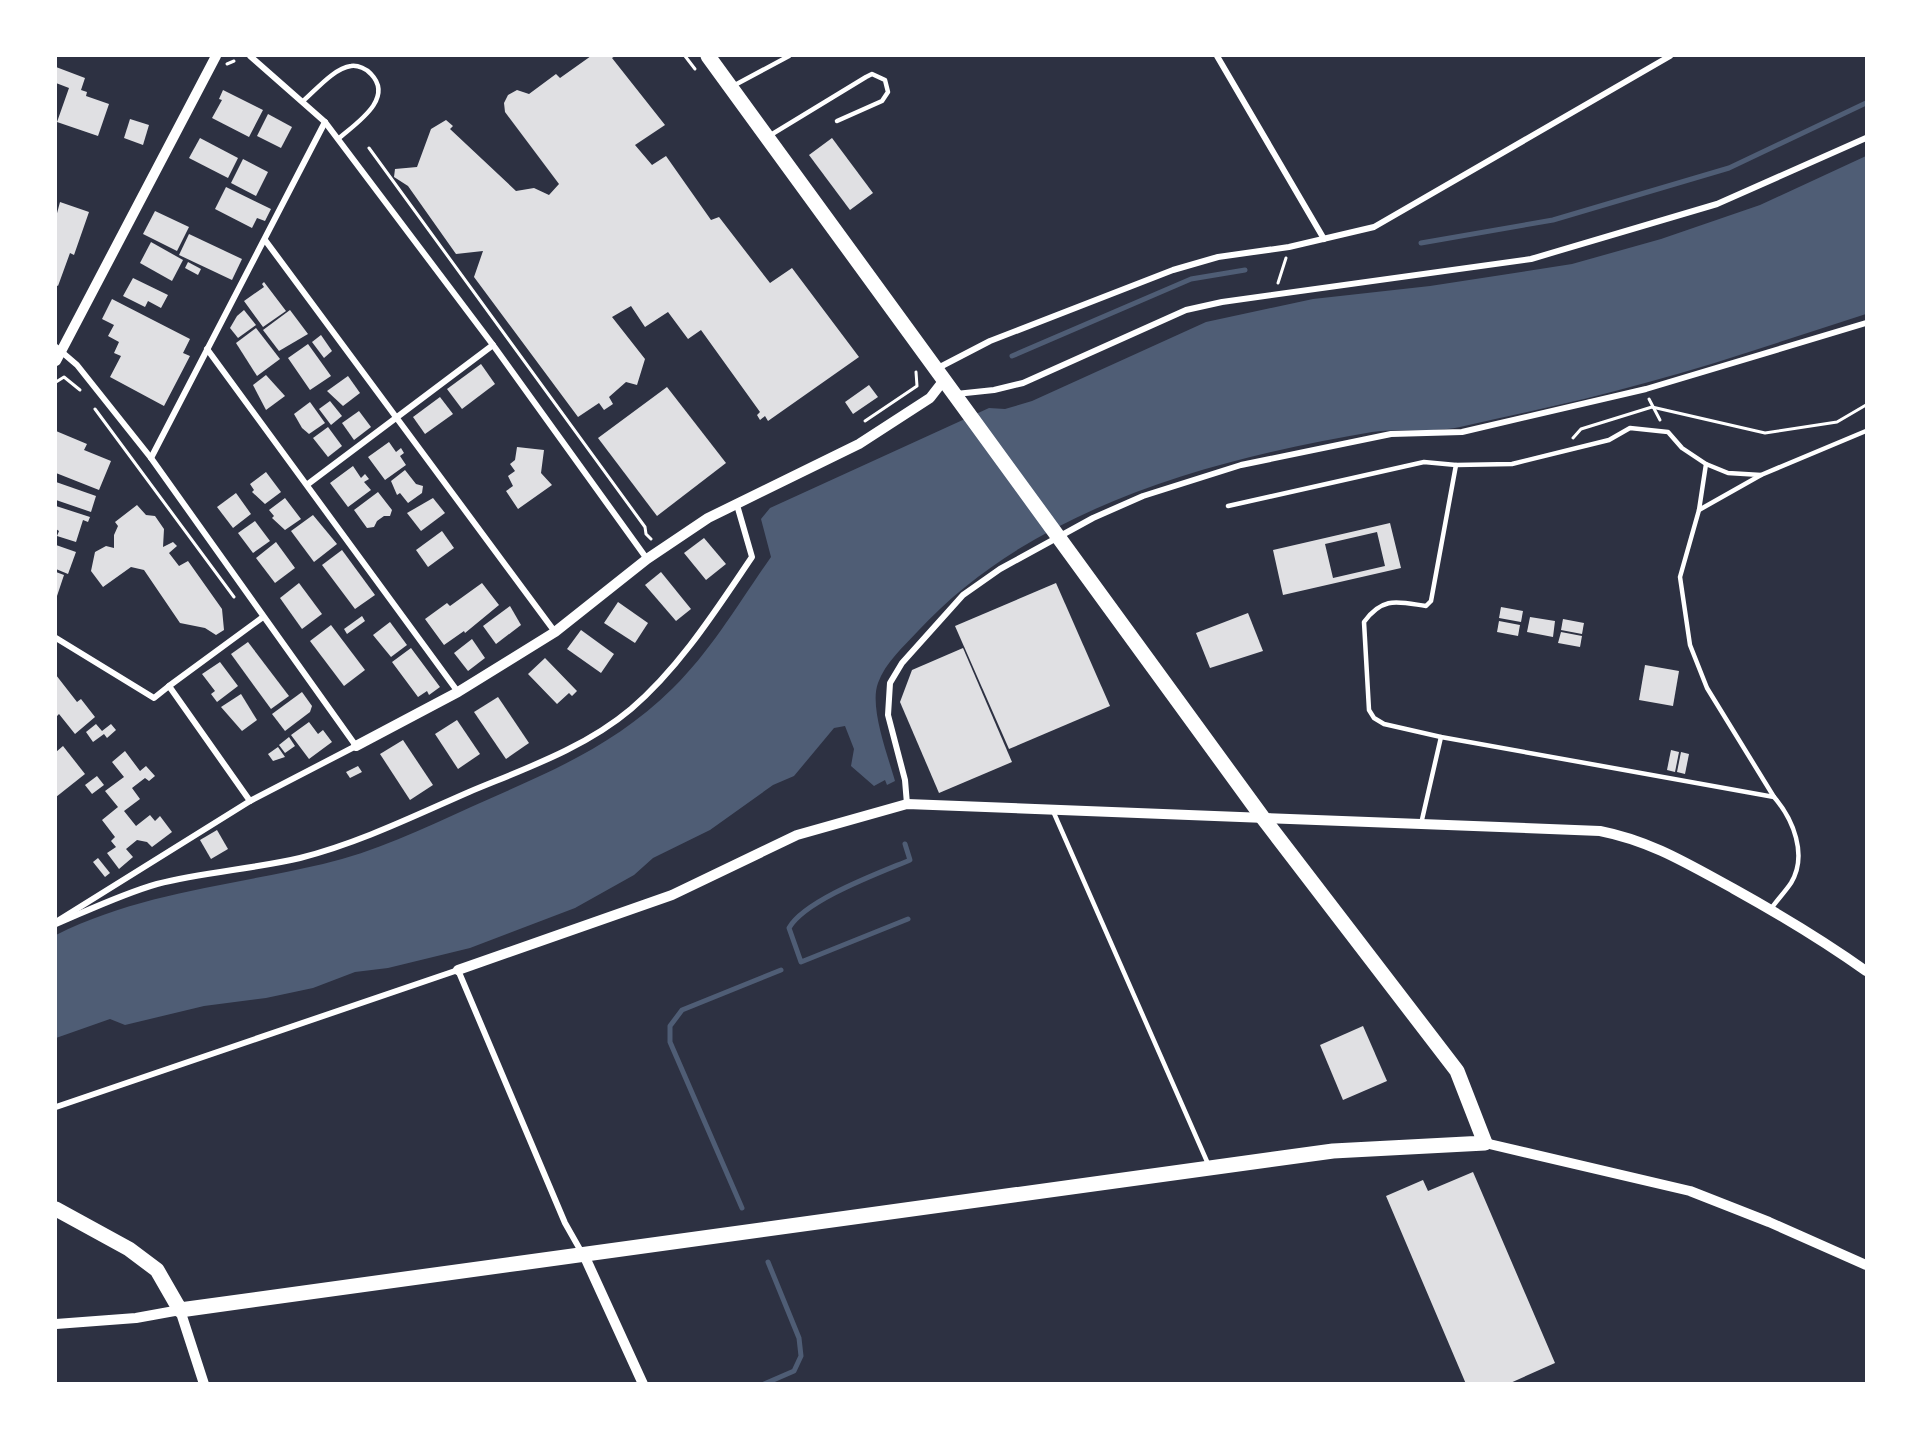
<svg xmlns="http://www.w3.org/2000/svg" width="1922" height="1439" font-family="'Roboto Serif',serif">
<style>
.water{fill:#4f5d75}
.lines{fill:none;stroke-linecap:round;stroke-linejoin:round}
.stream{stroke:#4f5d75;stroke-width:5}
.building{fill:#e0e0e3;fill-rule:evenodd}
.path{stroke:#fff;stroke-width:3}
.service{stroke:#fff;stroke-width:4.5}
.minor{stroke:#fff;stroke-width:6}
.tertiary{stroke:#fff;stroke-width:10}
.primary{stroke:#fff;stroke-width:15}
</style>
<rect width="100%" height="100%" fill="#2d3142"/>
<path class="water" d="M1866,156V314C1793,337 1720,363 1645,383C1585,400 1522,413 1460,427C1432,433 1401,428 1372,432C1212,459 1031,508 918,631C904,646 885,663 878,683C869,707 888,756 895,781L887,785L885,780L874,786L851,766L854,749L845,726L834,728L794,776L773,785L710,830L653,858L634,875L575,908L470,948L388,968L355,972L313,988L266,998L204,1006L125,1025L110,1019L56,1038V935C139,893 234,885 323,864C374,852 423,829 471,807C547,773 612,748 673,688C711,651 740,601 771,557L761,519L770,508L989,408L1005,409L1032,401L1206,322L1313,299L1430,286L1572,264L1661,239L1760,205Z"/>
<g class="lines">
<g class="stream">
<path d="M1421,243L1553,220L1729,168L1866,103"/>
<path d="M1012,356L1191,279L1245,270"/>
<path d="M905,844L910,860C879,873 805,900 789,928L801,962L908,919"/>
<path d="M742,1208L670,1042V1026L682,1010L781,970"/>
<path d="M764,1384L794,1371L801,1356L799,1338L768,1262"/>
</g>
</g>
<g class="building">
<path d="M591,56H615L612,58L665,125L635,145L652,165L666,156L711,220L719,217L770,283L792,268L859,357L768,421L765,416L760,420L757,415L760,412L701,330L688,339L668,312L645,327L631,306L612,317L645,359L637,385L626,382L609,397L613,404L604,410L599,403L578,417L474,277L483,251L456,254L408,186L394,177L395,169L417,167L431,129L446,120L453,126L450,129L516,191L534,188L549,195L559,184L505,112L504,103L508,95L517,90L529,94L556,74L560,78Z"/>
<path d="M56,67L85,78L81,90L87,92L86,96L109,104L98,136L57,122L69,88L56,83Z"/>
<path d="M223,90L263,110L249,137L212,118L222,100L219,99Z"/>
<path d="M268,114L292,127L281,148L257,136Z"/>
<path d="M130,119L149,125L143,145L124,138Z"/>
<path d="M200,138L238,158L228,178L189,158Z"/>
<path d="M832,138L873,193L850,210L809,155Z"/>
<path d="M243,159L268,172L256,196L231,183Z"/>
<path d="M226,187L271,209L265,221L257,218L252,228L215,209Z"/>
<path d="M60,202L89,212L74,255L70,253L58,286L56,285V217Z"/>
<path d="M155,211L189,227L177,251L143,234Z"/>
<path d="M189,234L242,259L232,280L179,255Z"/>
<path d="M151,242L183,260L172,281L140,263Z"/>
<path d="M188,262L201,269L198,275L185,268Z"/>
<path d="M133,278L168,295L161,308L148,301L145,307L123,296Z"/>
<path d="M264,282L286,311L263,327L244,301L264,287L262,284Z"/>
<path d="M112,299L190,339L183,353L190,356L164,406L110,377L121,356L114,353L119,342L108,336L114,325L102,319Z"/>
<path d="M244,310L256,325L238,338L230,328L237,316Z"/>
<path d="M290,310L308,334L279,351L263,330Z"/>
<path d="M256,328L280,359L257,376L236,343Z"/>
<path d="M321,335L332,351L324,358L312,342Z"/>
<path d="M308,344L331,376L310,390L288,358Z"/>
<path d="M481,364L495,384L462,409L447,389Z"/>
<path d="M266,375L285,396L266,410L253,385Z"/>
<path d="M348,376L360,393L343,406L327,391Z"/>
<path d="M869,385L878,397L853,414L845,402Z"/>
<path d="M667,387L726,463L657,516L598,438Z"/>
<path d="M440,397L453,414L425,434L413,417Z"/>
<path d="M330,401L342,416L331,425L319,409Z"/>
<path d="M310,402L325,423L309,434L302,428L294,414Z"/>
<path d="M359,411L371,427L354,440L342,423Z"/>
<path d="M328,427L342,446L328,457L313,438Z"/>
<path d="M56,431L87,444L84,450L111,461L99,490L56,473Z"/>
<path d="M389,442L396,452L401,448L404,453L400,456L406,465L385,480L368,457Z"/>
<path d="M517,447L544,450L541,473L552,485L518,509L506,491L513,486L508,476L515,471L510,464L515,460Z"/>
<path d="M353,466L361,478L365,474L369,479L364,482L371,490L348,507L330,483Z"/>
<path d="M405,470L416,484L423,486L422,493L408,503L400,493L397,495L391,481Z"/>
<path d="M266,472L281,492L265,504L252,492L254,490L250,484Z"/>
<path d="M56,482L96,496L91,512L56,500Z"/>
<path d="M378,492L392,510L390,516H384L377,521L374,527L367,528L354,510Z"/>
<path d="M236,493L251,514L233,528L217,507Z"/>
<path d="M285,498L301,519L285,530L272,518L274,516L269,510Z"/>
<path d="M433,498L445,513L421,531L407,513Z"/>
<path d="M137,505L146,515L155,516L164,529L163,547L173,542L177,546L169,553L179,566L188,561L222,609L224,630L216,635L205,628L180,623L144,570L131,567L103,587L91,571L95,552L106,546L114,548V535L118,526L115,522Z"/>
<path d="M56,506L90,517L88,522L83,520L76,542L57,536L59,531L56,529Z"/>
<path d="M313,515L337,544L314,562L291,531Z"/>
<path d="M255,521L270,541L253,553L238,533Z"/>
<path d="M1390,523L1401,568L1283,595L1273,550ZM1377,532L1385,566L1333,578L1325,544Z"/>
<path d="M442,531L454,548L428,567L416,550Z"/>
<path d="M704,538L726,564L706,580L684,553Z"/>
<path d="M276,542L295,568L275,583L256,558Z"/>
<path d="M56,545L76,552L68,574L56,569Z"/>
<path d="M342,550L375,595L355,609L322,565Z"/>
<path d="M56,572L64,575L56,599Z"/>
<path d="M661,572L691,609L676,621L645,585Z"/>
<path d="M299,583L322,614L302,629L280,598Z"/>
<path d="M482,583L499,605L465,633L464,631L444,645L425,619L447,603L450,606Z"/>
<path d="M1056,583L1110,706L1009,749L955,626Z"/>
<path d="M618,602L648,623L635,643L604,623Z"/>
<path d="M510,606L521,625L496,644L483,626Z"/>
<path d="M1501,607L1523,611L1521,622L1499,618Z"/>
<path d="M1248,613L1263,651L1210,668L1196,633Z"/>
<path d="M362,616L365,621L347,634L344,629Z"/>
<path d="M1530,617L1555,621L1553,637L1527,632Z"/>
<path d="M1563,619L1584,623L1582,634L1561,630Z"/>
<path d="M1499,621L1520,625L1518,636L1497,632Z"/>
<path d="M390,622L407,645L391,657L373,635Z"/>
<path d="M331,625L365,670L344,686L310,641Z"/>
<path d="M581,630L614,654L601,673L567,649Z"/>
<path d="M1561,632L1582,636L1580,647L1558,643Z"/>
<path d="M472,639L485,658L468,671L454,653Z"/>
<path d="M248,642L289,696L271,709L231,654Z"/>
<path d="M411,648L440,687L429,695L427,691L418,697L392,662Z"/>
<path d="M963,648L1012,762L939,793L900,702L912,670Z"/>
<path d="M545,658L577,691L572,696L569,693L557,704L528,674Z"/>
<path d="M220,662L238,686L217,702L211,694L215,691L202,674Z"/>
<path d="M1645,665L1679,671L1673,706L1639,700Z"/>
<path d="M56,675L77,702L81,699L95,717L75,734L59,714L56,717Z"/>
<path d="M302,692L312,706L310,712L285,731L272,714Z"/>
<path d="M241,694L257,720L242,731L221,707Z"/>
<path d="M498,697L529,743L506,759L474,712Z"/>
<path d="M457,720L480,754L458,769L435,734Z"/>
<path d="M309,722L318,734L323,730L332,742L309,759L291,735Z"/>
<path d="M96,724L102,731L111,724L116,730L107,738L104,734L93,742L86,732Z"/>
<path d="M289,737L295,746L285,753L279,745Z"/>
<path d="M403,740L433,785L410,800L380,754Z"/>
<path d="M63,746L85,774L56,797V752Z"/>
<path d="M278,747L285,757L273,761L268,754Z"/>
<path d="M1671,750L1679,752L1675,772L1667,770Z"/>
<path d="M125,751L140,771L146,766L155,776L149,781L145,778L132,788L140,799L124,811L136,826L150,815L155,821L160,816L172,832L152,847L147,842L137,840L126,849L133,857L119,869L107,853L116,847L111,841L115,837L102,820L118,807L105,791L124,777L112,762Z"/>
<path d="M1681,752L1689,754L1685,774L1677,772Z"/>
<path d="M358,766L362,772L350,778L346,772Z"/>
<path d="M97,776L104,785L92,794L85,785Z"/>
<path d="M217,830L228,849L211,859L200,840Z"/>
<path d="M98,858L110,873L105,877L93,862Z"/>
<path d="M1363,1026L1387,1081L1343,1100L1320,1045Z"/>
<path d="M1473,1172L1555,1363L1508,1384H1466L1386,1196L1423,1180L1428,1191Z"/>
</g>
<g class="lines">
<g class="path">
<path d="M685,56L695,69"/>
<path d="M227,64L234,61"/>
<path d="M369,148L645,527L646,534L651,539"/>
<path d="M1278,283L1286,258"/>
<path d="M56,382L64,377L80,390"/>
<path d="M1649,399L1660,420"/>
<path d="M95,409L234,597"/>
<path d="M865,421L917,386L916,372"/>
<path d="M1573,438L1581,429L1652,407L1765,433L1837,422L1866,405"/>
</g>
<g class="service">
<path d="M733,86L789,56"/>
<path d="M302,102C315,91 334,68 351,66C358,65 367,69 371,74C395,99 355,124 338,139"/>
<path d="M769,136L866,77L872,74L885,80L888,92L882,101L837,121"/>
<path d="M1706,464L1728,473L1761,475"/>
<path d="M1456,465L1431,601L1426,606C1398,602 1383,596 1364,622L1369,710L1374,718L1384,724L1441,737L1774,797C1793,819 1808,855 1791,883C1785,892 1777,900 1771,909"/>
<path d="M1228,506L1424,462L1456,465L1512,464L1609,440L1630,428L1668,432L1682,448L1706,464L1699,510"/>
<path d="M1774,797L1707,688L1690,645L1680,577L1699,510L1761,475L1866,431"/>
<path d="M1053,811L1209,1166"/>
<path d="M1421,824L1441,737"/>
</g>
<g class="minor">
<path d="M250,56L325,122L493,345L647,559"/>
<path d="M1217,56L1324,239"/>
<path d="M265,240L555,632"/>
<path d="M56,347L77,365L151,458L356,746L250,801L59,920"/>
<path d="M207,349L458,692"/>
<path d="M938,368L990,341L1173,270L1218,257L1289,247L1374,227L1670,56"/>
<path d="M956,394L994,390L1023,383L1186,310L1222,302L1531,259L1717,204L1866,138"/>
<path d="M151,458L325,122"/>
<path d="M308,484L493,345"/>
<path d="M56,638L154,698L169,686L250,801"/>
<path d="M169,686L263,617"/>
<path d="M907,804L905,780L888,715L890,683L902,663L963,595L1000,569L1093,518L1143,496L1241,465L1391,434L1462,432L1646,389L1866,323"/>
<path d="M56,924C89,910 122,894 157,884C204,872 253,869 300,858C359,843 414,816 469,792C524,769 585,748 631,709C680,667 716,610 752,557L737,505"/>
<path d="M56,1107L458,970L565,1223L582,1253"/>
</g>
<g class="tertiary">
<path d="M56,361L216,56"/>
<path d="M356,746L458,692L555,632L647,559L708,518L859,444L930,398L944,380"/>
<path d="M458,970L672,895L797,835L907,804L1600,831C1651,841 1688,864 1734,889C1779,914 1824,941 1866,971"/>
<path d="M1485,1143L1690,1191L1769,1222L1866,1265"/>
<path d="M584,1255L643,1384"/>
<path d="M56,1324L136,1318L180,1310L204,1384"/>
</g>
<path class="primary" d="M56,1209L129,1249L157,1270L180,1310L1333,1151L1485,1143L1457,1071L1263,818L708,56"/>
</g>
<rect width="1922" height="1439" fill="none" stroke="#ffffff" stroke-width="114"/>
</svg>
